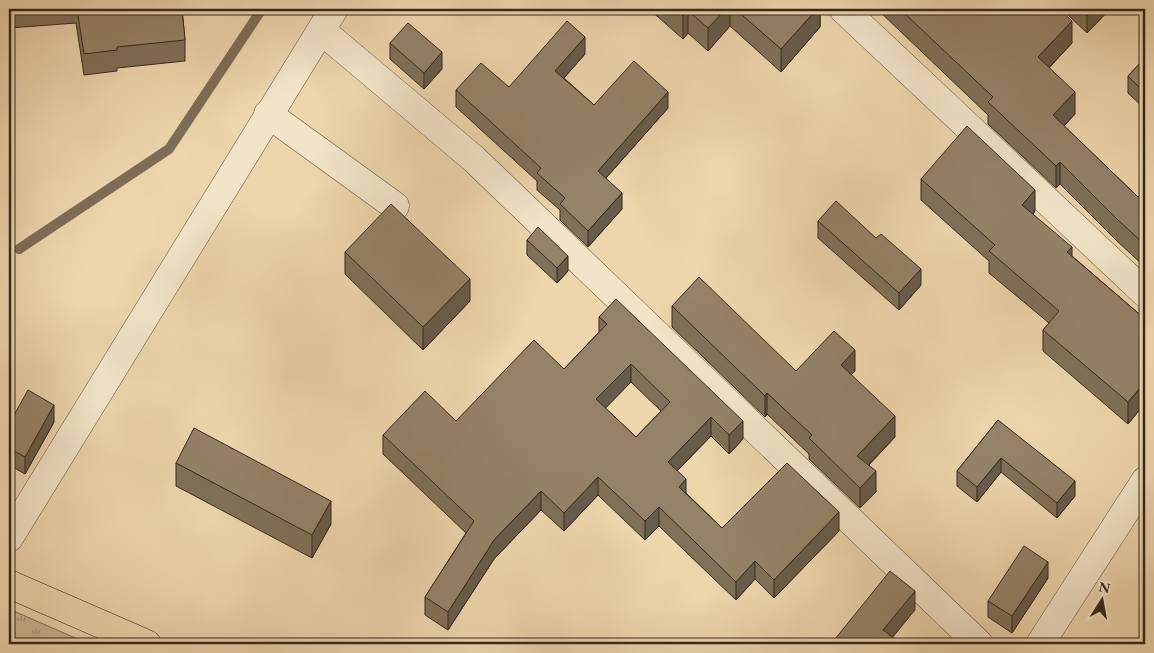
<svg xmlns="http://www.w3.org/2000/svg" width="1154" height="653" font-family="'EB Garamond',serif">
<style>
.grass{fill:url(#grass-tufts);stroke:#82705a}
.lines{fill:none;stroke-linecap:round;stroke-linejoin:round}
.stream{stroke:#7f6d57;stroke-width:10}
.minor-casing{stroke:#645442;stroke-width:29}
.highway-casing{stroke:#36281f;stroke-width:29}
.minor{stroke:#f3e4c9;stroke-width:28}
.highway{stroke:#edd6ac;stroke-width:28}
.wall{fill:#807059;stroke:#36281f;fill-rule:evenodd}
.shaded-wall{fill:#685b49;stroke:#36281f}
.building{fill:#958268;stroke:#36281f;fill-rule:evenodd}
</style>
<defs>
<pattern id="grass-tufts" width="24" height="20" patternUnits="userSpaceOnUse" patternTransform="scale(1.25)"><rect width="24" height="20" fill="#ceb894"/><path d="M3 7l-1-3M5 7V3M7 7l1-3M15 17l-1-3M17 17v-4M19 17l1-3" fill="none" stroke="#a89678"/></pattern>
</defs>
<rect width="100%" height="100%" fill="#edd6ac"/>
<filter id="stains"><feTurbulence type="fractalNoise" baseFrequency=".004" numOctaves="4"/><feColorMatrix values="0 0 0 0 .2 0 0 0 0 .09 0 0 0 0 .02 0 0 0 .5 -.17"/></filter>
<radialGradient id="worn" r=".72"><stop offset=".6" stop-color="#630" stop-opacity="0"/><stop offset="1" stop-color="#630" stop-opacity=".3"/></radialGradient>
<path class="grass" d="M9,609L89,644H30L9,635Z"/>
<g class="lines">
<path class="stream" d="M19,249L169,149L262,9"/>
<defs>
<g id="minor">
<path d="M843,9L1145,293"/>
<path d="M322,31L474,159L979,644"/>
<path d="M268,114L395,206"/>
<path d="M9,538L334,9"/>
<path d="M1040,644L1145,481"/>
</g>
<path id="highway" d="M9,584L147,644"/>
</defs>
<use href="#minor" class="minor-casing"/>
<use href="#highway" class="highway-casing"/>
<use href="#minor" class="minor"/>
<use href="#highway" class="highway"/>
</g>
<g class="wall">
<path d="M9,9H182L185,40V61L117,68V71L84,75L76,23L9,28Z"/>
<path d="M649,9H820V27L781,72L730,26L708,51L688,33L683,39Z"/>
<path d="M877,9H1059L1072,43L1049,68L1075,114L1064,126L1138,197L1145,196V267L1117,241L1060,184L1056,188L988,124V115Z"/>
<path d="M1067,9H1110L1087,33L1067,14Z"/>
<path d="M390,43L442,69L424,89L390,59Z"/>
<path d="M585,54L564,78L594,105L668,108L606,178L622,209L588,247L560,220V210L537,190V181L456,107V90L509,87Z"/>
<path d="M1145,58V109L1128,93V76Z"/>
<path d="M921,179L1035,211L1033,214L1072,256L1145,319V403L1128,424L1043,351V330L1049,323L989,273V261L921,200Z"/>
<path d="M818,221L876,238L921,285L899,310L818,238Z"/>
<path d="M527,240L568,271L557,283L527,255Z"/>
<path d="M345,252L470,301L423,350L345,274Z"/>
<path d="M672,306L796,371H855L851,375L895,437L869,465L876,492L860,508L809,459V454L767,414L765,417L672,327Z"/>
<path d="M599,317L743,439L729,454L711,436L677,471L686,493L722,528L839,531L774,598L755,579L736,600L659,526L645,540L598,495L564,531L541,510L494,559L448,630L425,615V597L466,533L383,454V435L456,421L564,369L599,332ZM631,382L661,411L636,437L605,408Z"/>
<path d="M998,420L1075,496L1057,518L1001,472L977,502L957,486V471Z"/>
<path d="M54,422L25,474L9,465V424Z"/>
<path d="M176,463L331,524L312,558L176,486Z"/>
<path d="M1048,578L1012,633L988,617V601Z"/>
</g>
<g class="shaded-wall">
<path d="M726,9H730V26L708,51V28Z"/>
<path d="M817,9H820V27L781,72V49Z"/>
<path d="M1095,9H1110L1087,33V16Z"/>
<path d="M688,11V33L683,39V16Z"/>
<path d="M1072,21V43L1038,79V57Z"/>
<path d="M585,37V54L555,88V71Z"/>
<path d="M442,52V69L424,89V73Z"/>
<path d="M668,92V108L598,187V171Z"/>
<path d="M1075,92V114L1053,137V115Z"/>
<path d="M1060,162V184L1056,188V166Z"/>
<path d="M1035,190V211L1022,226V205Z"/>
<path d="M622,193V209L588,247V231Z"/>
<path d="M1072,247V268L1067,252Z"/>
<path d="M568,256V271L557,283V268Z"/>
<path d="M921,269V285L899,310V293Z"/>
<path d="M470,279V301L423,350V327Z"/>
<path d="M855,350V371L841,385V365Z"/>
<path d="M631,364V382L596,418V399Z"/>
<path d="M1145,382V403L1128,424V402Z"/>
<path d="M767,393V414L765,417V396Z"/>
<path d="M54,405V422L25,474V457Z"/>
<path d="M895,416V437L857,476V456Z"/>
<path d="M711,417V436L668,480V462Z"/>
<path d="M743,421V439L729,454V435Z"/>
<path d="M1001,458V472L977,502V487Z"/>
<path d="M876,471V492L860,508V488Z"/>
<path d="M598,477V495L564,531V513Z"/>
<path d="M686,479V498L679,487Z"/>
<path d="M1075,481V496L1057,518V503Z"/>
<path d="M541,491V510L494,559L448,630V612L494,540Z"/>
<path d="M331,501V524L312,558V535Z"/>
<path d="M659,507V526L645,540V521Z"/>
<path d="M839,512V531L774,598V580Z"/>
<path d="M755,561V579L736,600V582Z"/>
<path d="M1048,562V578L1012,633V616Z"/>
<path d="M915,591V610L887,644L883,630Z"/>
</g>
<g class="building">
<path d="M77,9H182L185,40L117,47V50L84,54Z"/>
<path d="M674,9H726L708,28L688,11L683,16Z"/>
<path d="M735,9H817L781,49Z"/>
<path d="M900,9H1059L1072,21L1038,57L1075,92L1053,115L1138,197L1141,193L1145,196V245L1117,219L1060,162L1056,166L988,102L993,97Z"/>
<path d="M1079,9H1095L1087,16Z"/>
<path d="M567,21L585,37L555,71L594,105L634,61L668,92L598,171L622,193L588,231L560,204L565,198L537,173L541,168L456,90L481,63L509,87Z"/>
<path d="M408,23L442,52L424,73L390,43Z"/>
<path d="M1145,58V93L1128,76Z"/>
<path d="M967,126L1035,190L1022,205L1072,247L1067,252L1145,319V382L1128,402L1043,330L1059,311L989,251L995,245L921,179Z"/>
<path d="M836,201L876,238L881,234L921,269L899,293L818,221Z"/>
<path d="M391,204L470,279L423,327L345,252Z"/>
<path d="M538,227L568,256L557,268L527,240Z"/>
<path d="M699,277L796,371L834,331L855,350L841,365L895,416L857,456L876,471L860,488L809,438L812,435L767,393L765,396L672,306Z"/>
<path d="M616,299L743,421L729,435L711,417L668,462L686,479L679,487L722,528L787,463L839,512L774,580L755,561L736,582L659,507L645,521L598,477L564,513L541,491L494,540L448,612L425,597L474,521L383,435L425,391L456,421L534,340L564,369L607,324L599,317ZM631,364L670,402L636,437L596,399Z"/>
<path d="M28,390L54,405L25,457L9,448V424Z"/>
<path d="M998,420L1075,481L1057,503L1001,458L977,487L957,471Z"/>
<path d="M194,428L331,501L312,535L176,463Z"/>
<path d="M1024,546L1048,562L1012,616L988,601Z"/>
<path d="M890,571L915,591L883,630L902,644H831Z"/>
</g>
<rect width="1154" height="653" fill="none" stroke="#edd6ac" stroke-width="30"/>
<rect x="10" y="10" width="1134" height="633" fill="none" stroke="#36281f" stroke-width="2.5"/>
<rect x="15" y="15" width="1124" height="623" fill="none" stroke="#36281f"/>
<g transform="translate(1102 600) rotate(11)" stroke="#f3e4c9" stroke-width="4" paint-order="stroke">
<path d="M0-4L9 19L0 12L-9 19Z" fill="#36281f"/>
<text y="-8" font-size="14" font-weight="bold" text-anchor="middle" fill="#36281f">N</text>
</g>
<rect width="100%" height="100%" filter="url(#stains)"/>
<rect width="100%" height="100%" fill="url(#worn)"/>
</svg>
